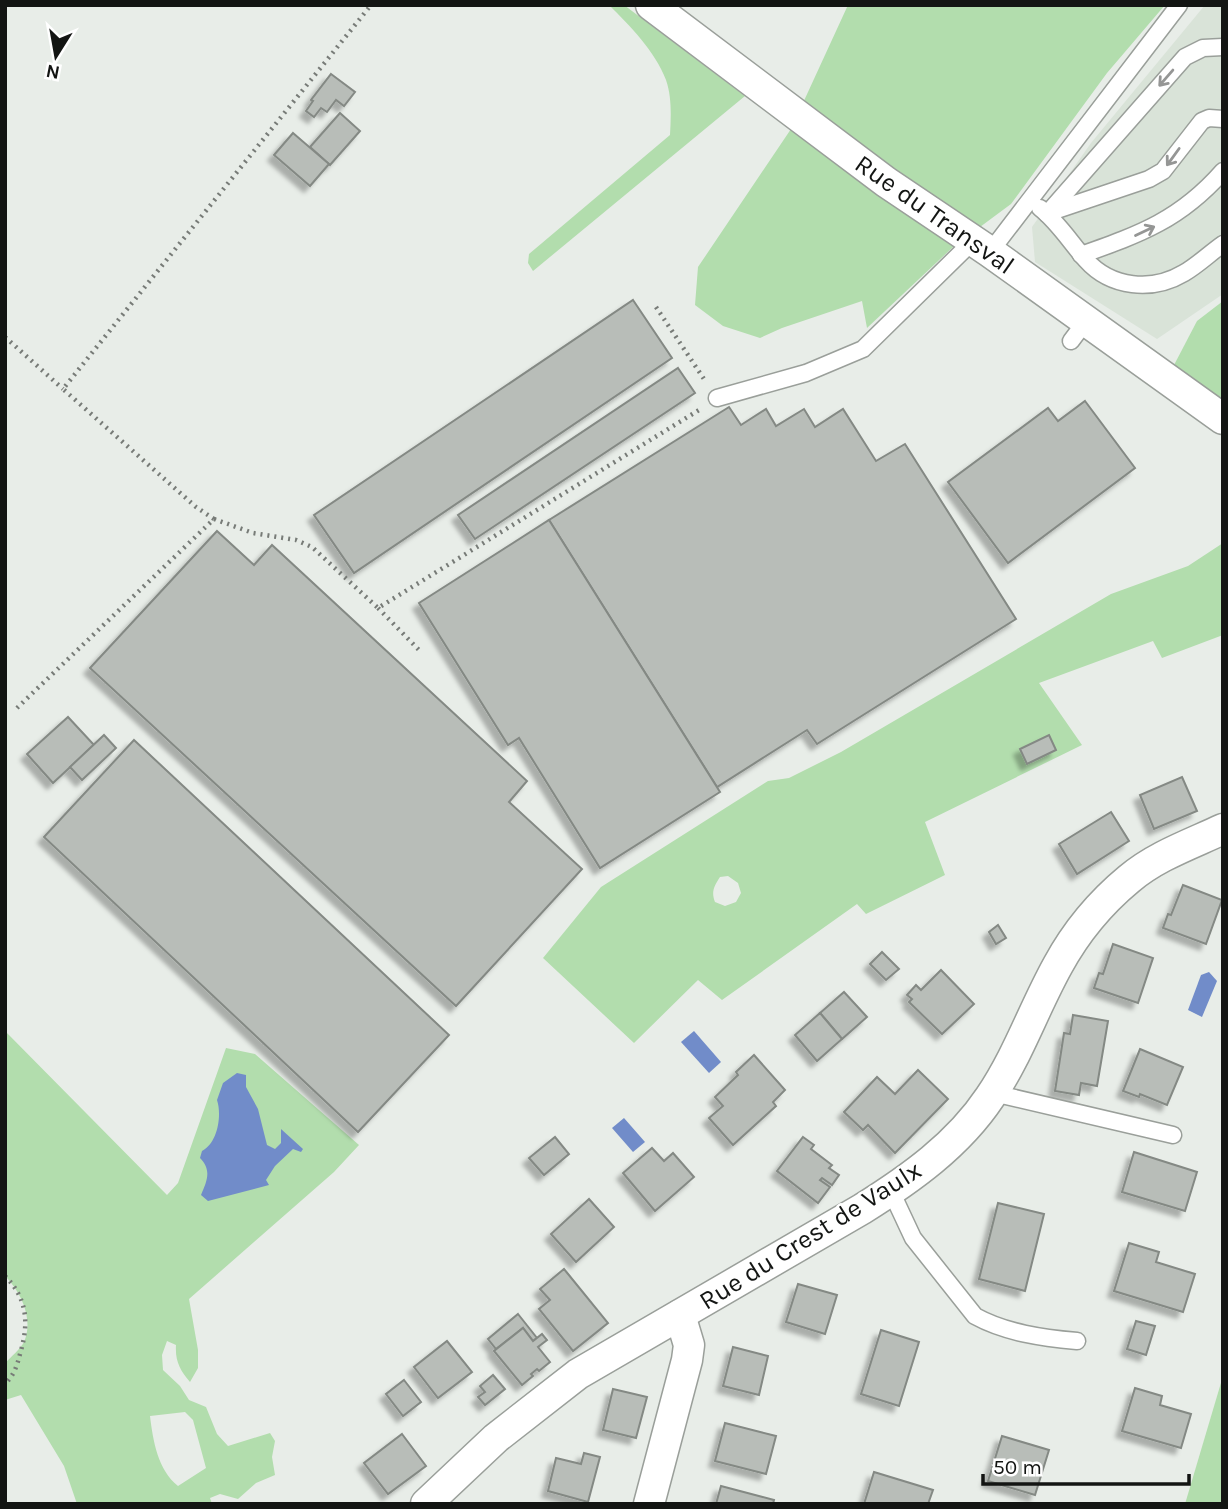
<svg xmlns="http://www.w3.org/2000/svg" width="1228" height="1509" font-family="Karla,sans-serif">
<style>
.built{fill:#d9e3d8}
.green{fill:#b2ddad;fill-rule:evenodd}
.water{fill:#718cc9}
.building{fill:#b8bdb8;stroke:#848984;stroke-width:2;filter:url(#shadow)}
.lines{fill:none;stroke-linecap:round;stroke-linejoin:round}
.service-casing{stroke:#9a9f9a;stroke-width:19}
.minor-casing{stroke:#9a9f9a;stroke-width:33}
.path{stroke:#777b77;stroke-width:4.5;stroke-dasharray:2 5;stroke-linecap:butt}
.service{stroke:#fff;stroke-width:16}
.minor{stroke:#fff;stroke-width:30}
.oneway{stroke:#959695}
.labels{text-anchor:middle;stroke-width:5;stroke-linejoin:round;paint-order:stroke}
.street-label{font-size:26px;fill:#131513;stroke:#fff}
</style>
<defs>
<filter id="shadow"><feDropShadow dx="-6" dy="6" stdDeviation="2" flood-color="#0004"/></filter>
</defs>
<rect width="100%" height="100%" fill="#e8ede8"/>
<path class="built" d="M1205,5H1223V294L1157,339L1035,262L1032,227L1091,143Z"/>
<g class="green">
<path d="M609,5H624L745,96L533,271L528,263L529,254L670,135C671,117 672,97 666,80C655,51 630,26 609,5Z"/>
<path d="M848,5H1165L1107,73L1011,204L953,247L867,328L862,301L782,328L760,338L723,326L695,305L698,267L791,129Z"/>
<path d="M1223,301V403L1173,367L1197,321Z"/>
<path d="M1223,543V635L1162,658L1153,641L1039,683L1082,745L925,822L945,875L866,914L857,904L722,1000L698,980L634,1043L543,958L601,887L768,781L789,778L841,752L1111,594L1188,566ZM728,876L738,883L741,893L736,902L725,906L715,902C711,892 714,886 720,877Z"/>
<path d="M5,1031L167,1195L178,1183L226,1048L255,1054L359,1145L334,1172L189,1299L198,1350V1368L190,1382C180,1370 175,1361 176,1345L167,1341L162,1355L163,1370L180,1386L189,1400L206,1407L217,1434L228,1446L270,1433L275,1441L272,1457L275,1475L256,1483L238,1499L220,1494L210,1498L212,1504H77L64,1466L21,1395L5,1400V1363C11,1357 20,1349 24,1342C34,1319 21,1292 5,1276ZM185,1412L193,1420L206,1468L178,1486C158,1470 153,1441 150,1416Z"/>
<path d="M1223,1376V1504H1185Z"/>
</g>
<g class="water">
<path d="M1209,972L1217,981L1202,1017L1188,1010L1201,975Z"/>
<path d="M694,1031L721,1062L709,1073L681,1042Z"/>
<path d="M237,1073L246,1075V1087L258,1109L267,1145L275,1149L281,1143V1129L303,1149L301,1152L293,1149L275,1166L266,1180L269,1185L208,1201L201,1195C207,1181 212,1170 200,1158L202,1151C218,1143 222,1115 217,1100L223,1083Z"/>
<path d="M624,1118L645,1142L633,1152L612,1128Z"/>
</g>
<g class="building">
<path d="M331,74L355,92L344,106L336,100L327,112L321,108L314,117L306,111L313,101L311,100Z"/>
<path d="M340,113L360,131L330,165L310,147Z"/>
<path d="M293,133L329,164L310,186L274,155Z"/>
<path d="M633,300L672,358L354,573L314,515Z"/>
<path d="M678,368L695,393L475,539L458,515Z"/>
<path d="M1085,401L1135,468L1008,563L948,482L1048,408L1058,421Z"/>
<path d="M729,407L741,425L766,409L776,426L804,409L815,427L843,409L876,461L905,444L1016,619L817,744L807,730L717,787L549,520Z"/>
<path d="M549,520L720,792L600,868L519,738L508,745L419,603Z"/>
<path d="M217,531L254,565L272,545L527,781L509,802L582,869L456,1006L90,668Z"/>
<path d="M68,717L94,745L53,783L27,754Z"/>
<path d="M104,735L116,748L82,780L70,767Z"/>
<path d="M1049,735L1056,750L1027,764L1020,749Z"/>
<path d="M134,740L449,1035L358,1132L44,837Z"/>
<path d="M1182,777L1197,811L1154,829L1140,795Z"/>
<path d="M1111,812L1129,841L1077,874L1059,844Z"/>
<path d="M1183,885L1222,900L1206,944L1163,928L1168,914L1171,915Z"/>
<path d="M998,925L1006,938L996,944L989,932Z"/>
<path d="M1113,944L1153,958L1138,1003L1094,988L1099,973L1103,974Z"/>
<path d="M882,952L899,969L886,980L870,964Z"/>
<path d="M941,970L974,1004L942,1034L909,1002L912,999L907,995L916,985L921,990Z"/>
<path d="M844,992L867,1017L842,1039L820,1013Z"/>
<path d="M820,1013L842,1039L817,1061L795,1035Z"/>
<path d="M1073,1015L1108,1021L1097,1086L1081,1083L1079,1095L1055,1091L1064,1033L1070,1034Z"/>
<path d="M1140,1049L1183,1067L1167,1105L1140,1094L1139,1097L1123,1091Z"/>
<path d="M754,1055L785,1090L773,1102L776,1106L733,1145L709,1118L723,1106L715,1097L738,1075L736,1072Z"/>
<path d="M918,1070L948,1099L895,1153L868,1125L863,1130L844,1112L877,1077L895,1094Z"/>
<path d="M555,1137L569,1154L544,1175L529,1158Z"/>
<path d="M803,1137L814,1145L811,1149L832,1165L829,1168L839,1175L832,1185L822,1178L820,1180L830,1187L818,1203L777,1171Z"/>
<path d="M652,1148L664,1161L673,1153L694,1177L655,1211L623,1173Z"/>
<path d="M1134,1152L1197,1172L1185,1211L1122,1192Z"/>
<path d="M589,1199L614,1227L576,1262L551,1234Z"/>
<path d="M998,1203L1044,1214L1025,1291L979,1279Z"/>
<path d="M1129,1243L1159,1252L1156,1262L1195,1274L1183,1312L1114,1291Z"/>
<path d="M564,1269L608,1323L573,1351L539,1309L550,1300L540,1289Z"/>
<path d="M798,1284L837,1295L825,1334L786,1322Z"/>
<path d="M518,1314L537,1338L533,1341L523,1328L496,1349L488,1339Z"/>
<path d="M1136,1321L1155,1326L1146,1355L1127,1349Z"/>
<path d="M523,1328L533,1341L542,1334L547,1340L538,1347L550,1362L539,1371L537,1369L531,1374L533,1376L522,1385L494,1351Z"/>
<path d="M881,1330L919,1342L899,1406L861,1394Z"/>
<path d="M447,1341L472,1372L438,1398L414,1367Z"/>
<path d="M733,1347L768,1356L759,1395L723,1386Z"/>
<path d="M493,1375L505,1389L485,1405L478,1397L485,1392L480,1386Z"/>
<path d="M404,1380L421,1402L403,1416L386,1394Z"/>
<path d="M1135,1388L1162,1396L1160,1405L1191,1414L1181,1448L1122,1431Z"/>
<path d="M613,1389L647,1397L636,1438L603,1430Z"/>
<path d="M725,1423L776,1436L766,1474L715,1461Z"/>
<path d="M402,1434L426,1466L388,1494L364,1463Z"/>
<path d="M1002,1436L1049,1450L1035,1495L988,1481Z"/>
<path d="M584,1453L600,1457L588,1502L548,1491L556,1458L581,1464Z"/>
<path d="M874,1472L933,1490L928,1504H864Z"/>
<path d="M721,1486L774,1500L773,1504H716Z"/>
</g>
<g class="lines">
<defs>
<g id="service">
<path d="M1040,208C1058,222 1071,243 1086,260C1111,288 1152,292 1184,273C1198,265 1210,253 1223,244"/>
<path d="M1048,213L1149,179L1163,171L1202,121L1209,118L1223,119"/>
<path d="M1047,214L1185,57L1203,48L1223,47"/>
<path d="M990,252L1179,5"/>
<path d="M1081,255C1140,234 1180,220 1223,171"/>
<path d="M1071,341L1086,321"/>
<path d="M717,398L806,373L863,349L973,241"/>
<path d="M993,1093L1173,1135"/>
<path d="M891,1191L913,1238L975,1316C1006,1333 1043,1338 1077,1341"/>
</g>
<g id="minor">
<path d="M651,5L886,182L990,252L1223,419"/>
<path d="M426,1504L496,1438L578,1374L862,1209C910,1179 958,1145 990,1097C1018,1056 1034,1008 1058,965C1076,932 1100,903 1129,879C1156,856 1191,844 1223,829"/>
<path d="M649,1504L687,1360L689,1345L680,1315"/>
</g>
</defs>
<use href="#service" class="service-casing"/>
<use href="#minor" class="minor-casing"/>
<g class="path">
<path d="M656,307L706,382"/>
<path d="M5,337L63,389"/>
<path d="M214,519L253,533L296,540L312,547L378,608L699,410"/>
<path d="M378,608L420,651"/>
<path d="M17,708L214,519L196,507L63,389L371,5"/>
<path d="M5,1276C28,1299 29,1324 20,1354C17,1366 14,1375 5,1384"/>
</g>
<use href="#service" class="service"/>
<use href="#minor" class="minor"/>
</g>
<defs><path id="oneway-shaft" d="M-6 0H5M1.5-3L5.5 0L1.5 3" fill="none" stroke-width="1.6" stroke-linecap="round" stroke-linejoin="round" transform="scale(1.75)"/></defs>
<g class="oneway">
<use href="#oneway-shaft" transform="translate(1166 78) rotate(131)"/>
<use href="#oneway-shaft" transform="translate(1173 157) rotate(126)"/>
<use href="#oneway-shaft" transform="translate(1145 231) rotate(-25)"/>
</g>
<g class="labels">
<g class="street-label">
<text transform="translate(935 214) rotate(35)" y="9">Rue du Transval</text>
<text transform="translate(810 1235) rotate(-32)" y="9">Rue du Crest de Vaulx</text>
</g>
</g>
<rect width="1228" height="1509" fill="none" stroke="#131513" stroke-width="14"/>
<g transform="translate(56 56) rotate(191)" stroke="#ffffff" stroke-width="5" paint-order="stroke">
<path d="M0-5L12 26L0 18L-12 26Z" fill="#131513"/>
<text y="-10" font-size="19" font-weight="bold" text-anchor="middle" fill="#131513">N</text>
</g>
<path d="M983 1474v10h206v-10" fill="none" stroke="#131513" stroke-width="3.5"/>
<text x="993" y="1474" font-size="21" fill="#131513" stroke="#ffffff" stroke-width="5" paint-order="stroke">50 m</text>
</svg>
